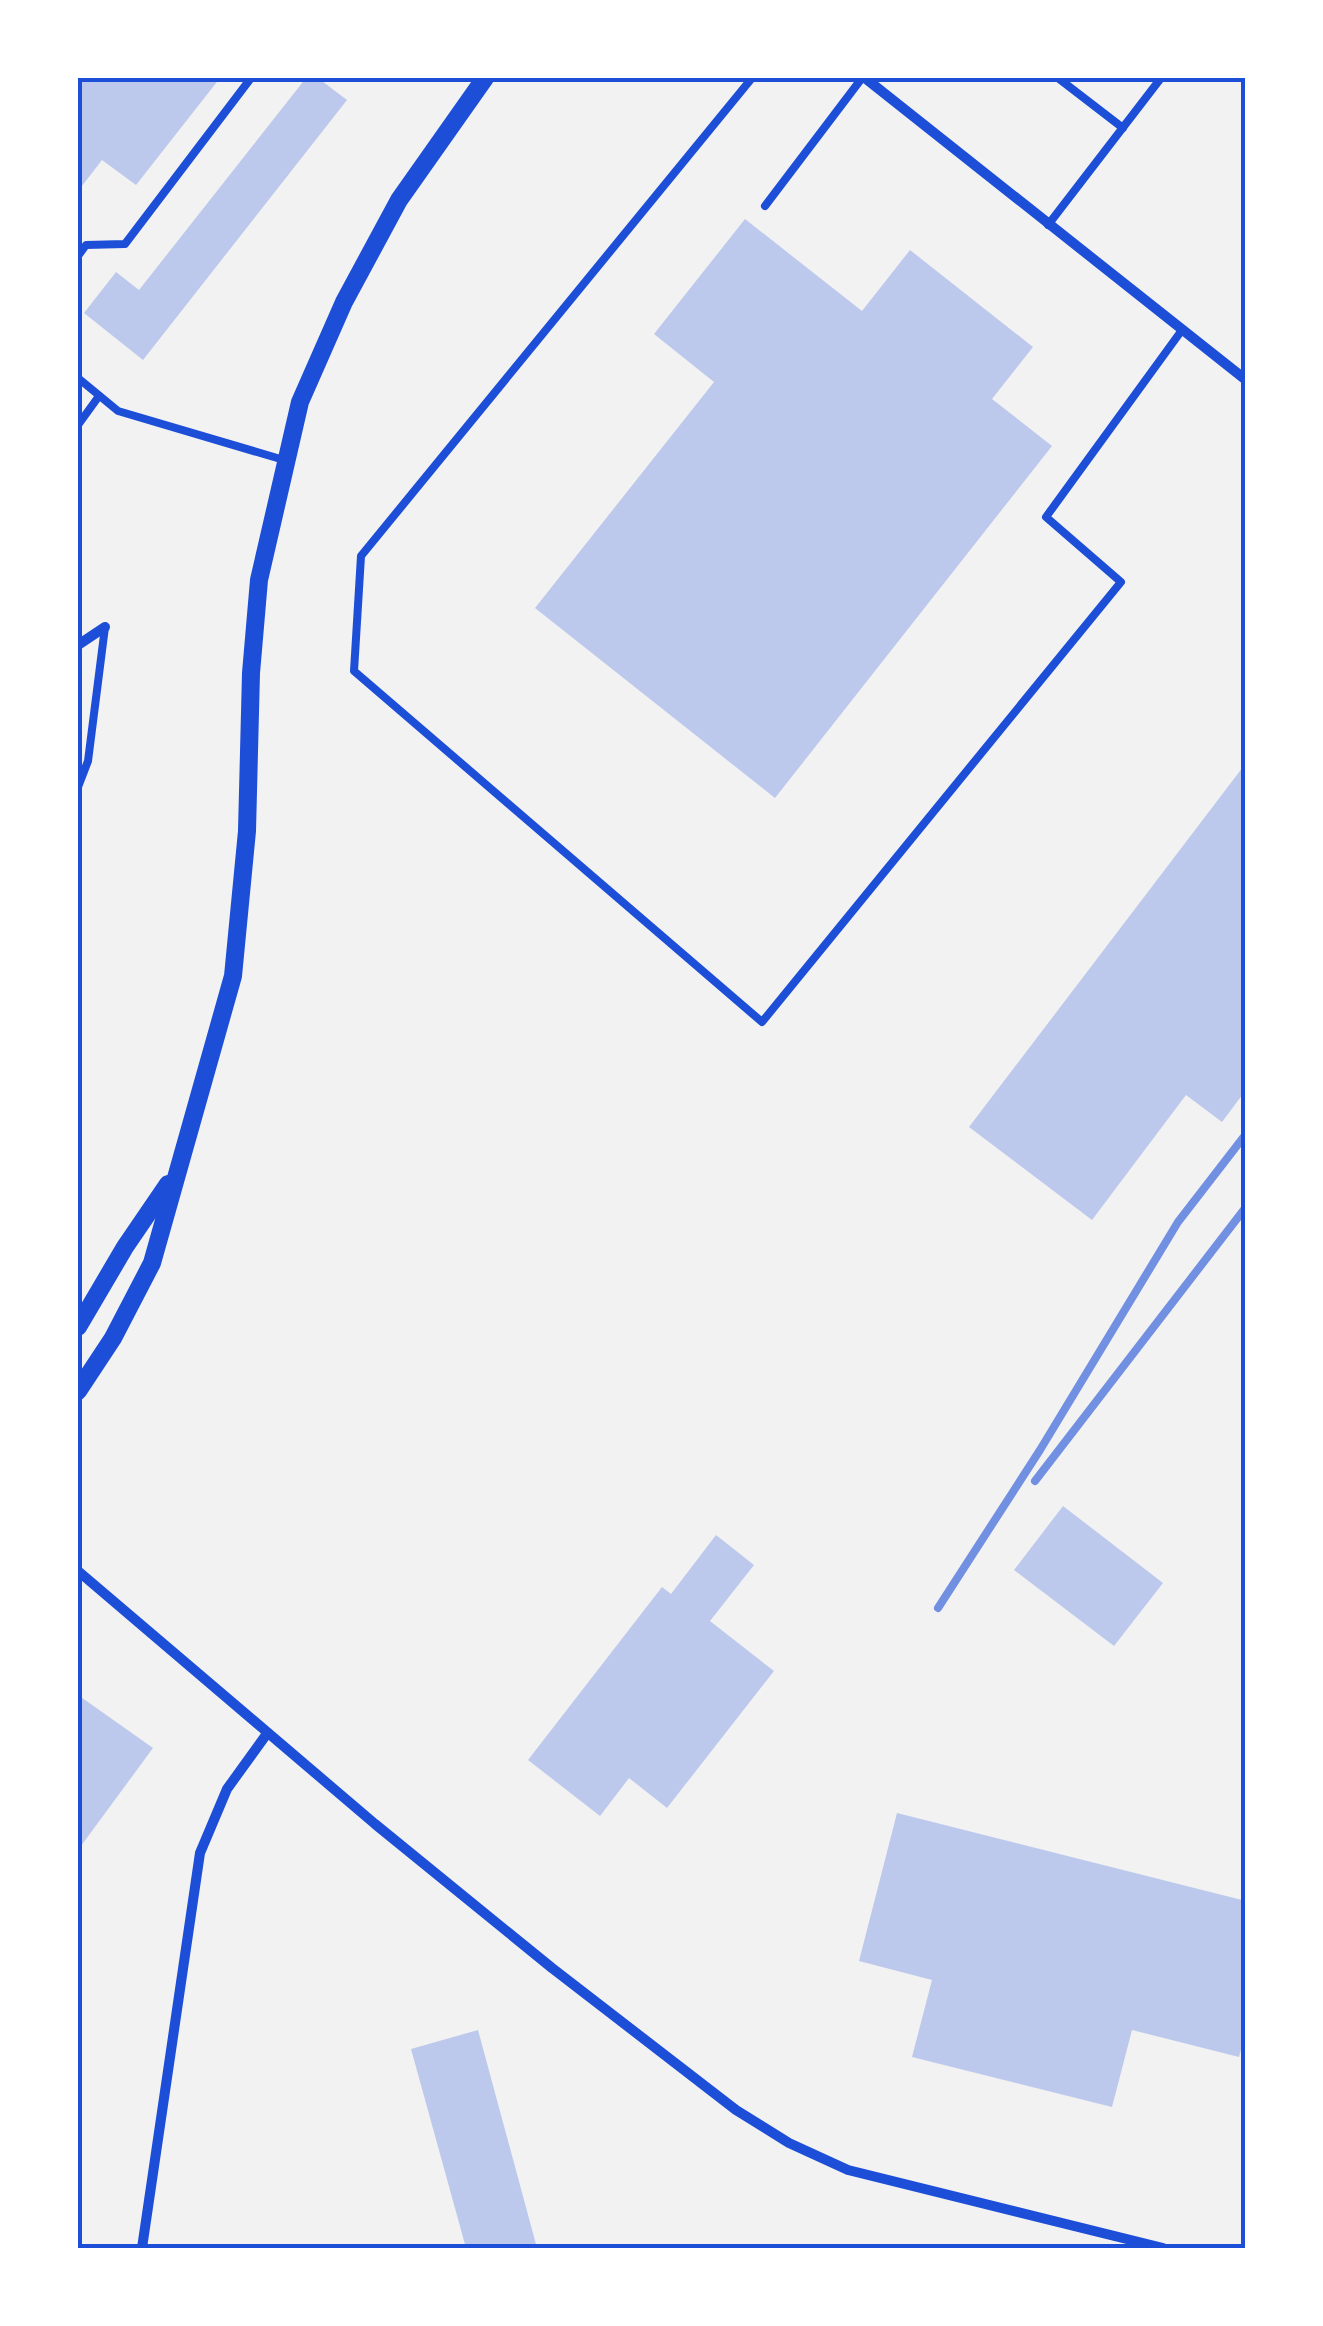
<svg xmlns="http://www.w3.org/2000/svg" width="1323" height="2326" font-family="'IBM Plex Serif',serif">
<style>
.building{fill:#bdc9ec}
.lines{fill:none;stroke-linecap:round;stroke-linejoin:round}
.service{stroke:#1d4ed8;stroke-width:8}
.minor{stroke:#1d4ed8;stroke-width:10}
.tertiary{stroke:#1d4ed8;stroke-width:18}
.rail{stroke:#7290e2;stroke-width:8}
.neatline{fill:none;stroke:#1d4ed8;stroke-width:4}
</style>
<rect width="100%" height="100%" fill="#f2f2f2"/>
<g class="building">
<path d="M78,78H220L136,185L102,160L78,191Z"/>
<path d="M306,78H318L347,100L143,360L84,313L116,272L139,290Z"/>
<path d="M745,219L862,311L910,250L1033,347L992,399L1052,446L775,798L535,608L714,382L654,334Z"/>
<path d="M1246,763V1090L1222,1122L1186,1095L1092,1220L969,1127Z"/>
<path d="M1063,1506L1163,1583L1114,1646L1014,1570Z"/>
<path d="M716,1535L754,1565L710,1621L774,1671L667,1808L629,1778L600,1816L528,1760L662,1587L671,1594Z"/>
<path d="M78,1695L153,1748L78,1850Z"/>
<path d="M897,1813L1246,1901V2032L1239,2057L1132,2030L1112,2107L912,2057L932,1980L859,1961Z"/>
<path d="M478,2030L537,2248H466L411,2049Z"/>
</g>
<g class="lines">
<g class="service">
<path d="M752,78L361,556L354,671L762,1022L1121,582L1046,517L1182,330"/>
<path d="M1058,78L1123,128"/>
<path d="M765,206L862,78"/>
<path d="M1048,225L1161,78"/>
<path d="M78,256L86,245L125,244L251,78"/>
<path d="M78,378L118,411L284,460"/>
<path d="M78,425L99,396"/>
<path d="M78,787L88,761L105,627"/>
</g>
<g class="minor">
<path d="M865,78L1246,380"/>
<path d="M78,645L105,627"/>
<path d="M78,1571L375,1824L552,1968L736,2110L789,2143L848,2170L1163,2248"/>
<path d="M142,2248L200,1853L227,1789L266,1735"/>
</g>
<g class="tertiary">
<path d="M78,1327L125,1247L168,1184"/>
<path d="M78,1391L113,1338L152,1263L233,976L247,831L251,673L259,580L300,402L344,302L399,200L485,78"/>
</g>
<g class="rail">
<path d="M1035,1481L1246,1207"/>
<path d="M938,1608L1040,1450L1178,1222L1246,1134"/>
</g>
</g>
<rect width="1323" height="2326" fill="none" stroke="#ffffff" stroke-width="160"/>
<rect x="80" y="80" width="1163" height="2166" class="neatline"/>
</svg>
